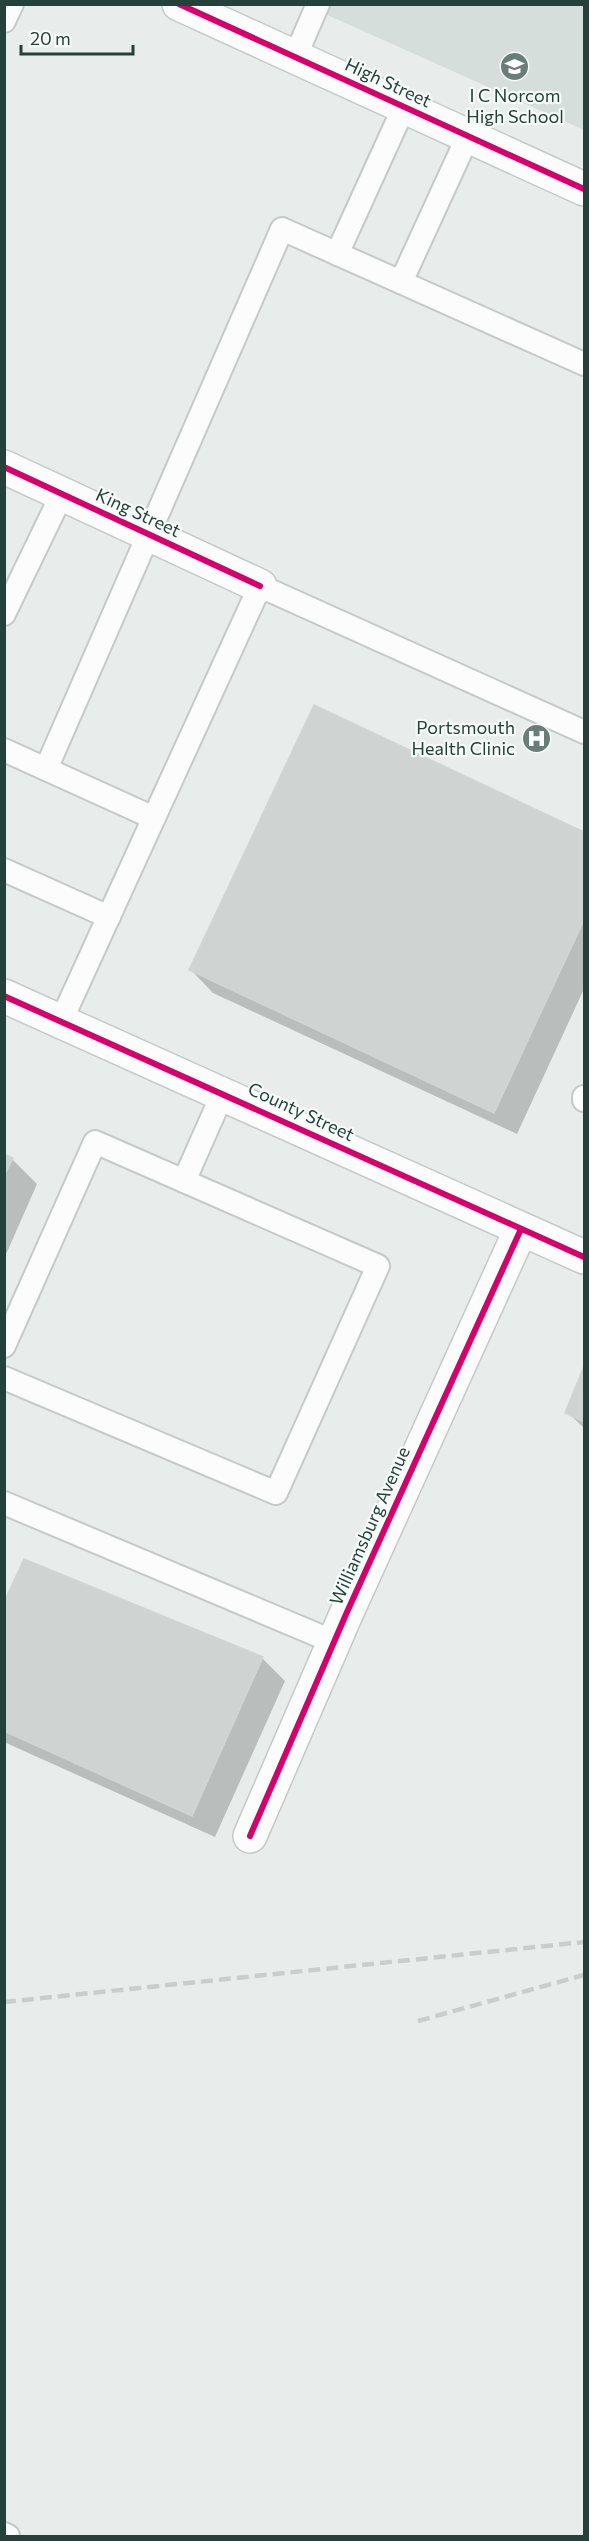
<svg xmlns="http://www.w3.org/2000/svg" width="589" height="2541" font-family="Commissioner,sans-serif">
<style>
.built{fill:#d6dedb}
.shadow{fill:#0003}
.building{fill:#cfd4d2;stroke:#d1d6d4;stroke-width:1.5}
.lines{fill:none;stroke-linecap:round;stroke-linejoin:round}
.service-casing{stroke:#c5cac8;stroke-width:26}
.minor-casing{stroke:#c5cac8;stroke-width:36}
.tertiary-casing{stroke:#c5cac8;stroke-width:36}
.secondary-casing{stroke:#c3cbc8;stroke-width:36}
.service{stroke:#fcfcfc;stroke-width:22}
.minor{stroke:#fcfcfc;stroke-width:33}
.tertiary{stroke:#fcfcfc;stroke-width:33}
.secondary{stroke:#fcfcfc;stroke-width:33}
.rail{stroke:#c9cdcc;stroke-width:4.5;stroke-dasharray:12 6;stroke-linecap:butt}
.cycleway-casing{stroke:#f7fbf9;stroke-width:10}
.cycleway{stroke:#d6006c;stroke-width:6}
.labels{text-anchor:middle;stroke-width:4.5;stroke-linejoin:round;paint-order:stroke}
.street-label{font-size:18px;fill:#24423a;stroke:#f7fbf9}
.poi-label{font-size:18px;fill:#24423a;stroke:#f7fbf9}
</style>
<rect width="100%" height="100%" fill="#e8edeb"/>
<path class="built" d="M305,5H584V130Z"/>
<g class="shadow">
<path d="M314,707L584,833V989L517,1134L213,993L191,970Z"/>
<path d="M4,1155L12,1159L37,1184L4,1259Z"/>
<path d="M584,1370V1428L567,1412Z"/>
<path d="M25,1560L263,1659L285,1681L215,1837L4,1742V1606Z"/>
</g>
<g class="building">
<path d="M314,705L584,832V920L494,1113L189,970Z"/>
<path d="M4,1154L13,1158L4,1176Z"/>
<path d="M584,1366V1422L565,1413Z"/>
<path d="M24,1559L263,1657L192,1816L4,1731V1602Z"/>
</g>
<g class="lines">
<defs>
<g id="service">
<path d="M4,21L12,4"/>
<path d="M295,57L318,4"/>
<path d="M337,254L404,107"/>
<path d="M401,282L468,136"/>
<path d="M4,614L62,494"/>
<path d="M4,750L154,818"/>
<path d="M46,769L282,229L584,364"/>
<path d="M4,870L109,917"/>
<path d="M61,1021L260,586L584,732"/>
<path d="M584,1097V1100"/>
<path d="M184,1181L223,1093"/>
<path d="M4,1346L95,1142L378,1266L276,1493L4,1378"/>
<path d="M4,1503L334,1642"/>
<path d="M4,2534L8,2536"/>
</g>
<g id="minor">
<path d="M4,467L260,586"/>
<path d="M250,1836L347,1612L521,1229"/>
</g>
<path id="tertiary" d="M4,996L584,1257"/>
<path id="secondary" d="M179,4L584,189"/>
</defs>
<use href="#service" class="service-casing"/>
<use href="#minor" class="minor-casing"/>
<use href="#tertiary" class="tertiary-casing"/>
<use href="#secondary" class="secondary-casing"/>
<use href="#service" class="service"/>
<use href="#minor" class="minor"/>
<use href="#tertiary" class="tertiary"/>
<use href="#secondary" class="secondary"/>
<g class="rail">
<path d="M4,2002L584,1942"/>
<path d="M418,2021L584,1975"/>
</g>
<defs>
<g id="cycleway">
<path d="M179,4L584,189"/>
<path d="M4,467L260,586"/>
<path d="M4,996L584,1257"/>
<path d="M250,1836L347,1612L521,1229"/>
</g>
</defs>
<use href="#cycleway" class="cycleway-casing"/>
<use href="#cycleway" class="cycleway"/>
</g>
<defs>
<symbol id="school-disc" viewBox="-11 -11 22 22"><circle r="9.5" fill="#697e78" stroke="#f7fbf9"/><path d="M0-5L7-2L0 1L-7-2ZM-4 1L0 2.5L4 1V4Q0 6-4 4Z" fill="#fff"/></symbol>
<symbol id="hospital-disc" viewBox="-11 -11 22 22"><circle r="9.5" fill="#697e78" stroke="#f7fbf9"/><path d="M-5-5h3v3.5h4V-5h3V5h-3V1.5h-4V5h-3Z" fill="#fff"/></symbol>
</defs>
<g fill-rule="evenodd">
<use href="#school-disc" x="498" y="50" width="33" height="33"/>
<use href="#hospital-disc" x="520" y="722" width="33" height="33"/>
</g>
<g class="labels">
<g class="street-label">
<text transform="translate(388 83) rotate(25)" y="6">High Street</text>
<text transform="translate(138 513) rotate(25)" y="6">King Street</text>
<text transform="translate(301 1112) rotate(25)" y="6">County Street</text>
<text transform="translate(370 1526) rotate(-66)" y="6">Williamsburg Avenue</text>
</g>
<g class="poi-label">
<text x="515" y="102">I C Norcom<tspan x="515" dy="21">High School</tspan></text>
<text x="515" y="734" text-anchor="end">Portsmouth<tspan x="515" dy="21">Health Clinic</tspan></text>
</g>
</g>
<rect width="589" height="2541" fill="none" stroke="#24423a" stroke-width="12"/>
<path d="M21 45v9h112v-9" fill="none" stroke="#24423a" stroke-width="3"/>
<text x="30" y="45" font-size="18" fill="#24423a" stroke="#f7fbf9" stroke-width="4.5" paint-order="stroke">20 m</text>
</svg>
